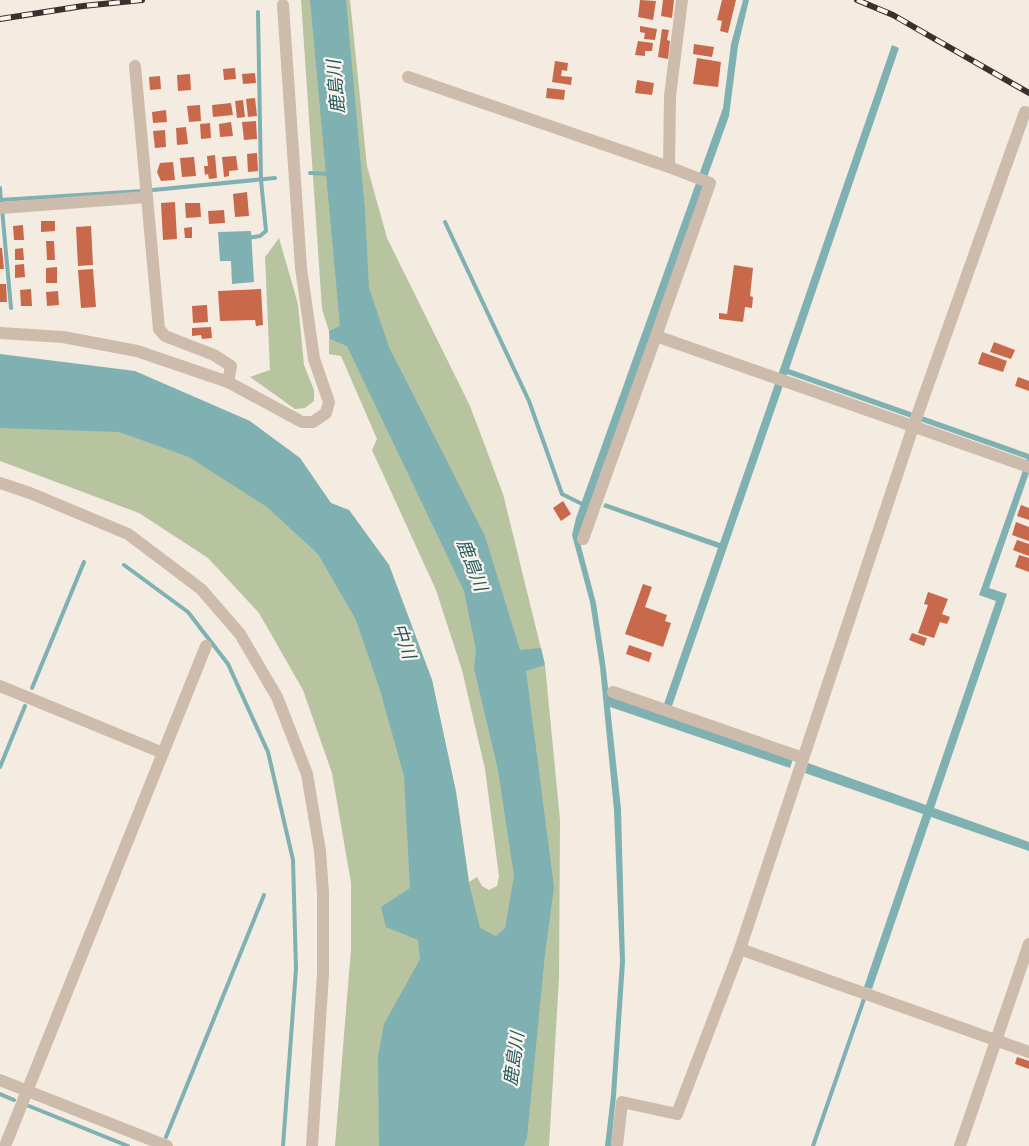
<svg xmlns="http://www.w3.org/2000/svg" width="1029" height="1146" font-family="Lato,'Noto Sans JP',sans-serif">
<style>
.green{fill:#b8c4a0}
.water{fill:#7fb0b2}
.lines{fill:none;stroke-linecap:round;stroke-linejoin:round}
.stream{stroke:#7fb0b2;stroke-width:4}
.building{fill:#c8694b}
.minor{stroke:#cdbbac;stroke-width:12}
.rail-casing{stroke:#3b302b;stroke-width:6}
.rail{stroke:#fbf5ee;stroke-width:4;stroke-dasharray:11;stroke-linecap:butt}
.labels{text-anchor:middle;stroke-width:4.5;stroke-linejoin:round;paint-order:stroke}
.water-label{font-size:18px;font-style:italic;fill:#1f5a5e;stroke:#fbf5ee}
</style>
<rect width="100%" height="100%" fill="#f4ebe1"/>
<g class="green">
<path d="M301,0H320L350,322L473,579L528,893L467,997L349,510L389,565L432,680L456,792L469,882L477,877L482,886L489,890L497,886L499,876L485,769L462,670L436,590L372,450L377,439L341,356L329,354V331L322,309Z"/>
<path d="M337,0H350L367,166L387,238L470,406L503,494L545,665L560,820L559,978L549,1146H512L549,891L512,681L360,287Z"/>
<path d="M279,238L298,304L304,365L314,390V401L305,408L295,409L250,377L270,370L265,257Z"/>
<path d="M0,377L158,413L333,532L445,904L397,1146H335L351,949V883L332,773L303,690L259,613L208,558L139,513L0,461Z"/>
</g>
<g class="water">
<path d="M310,0H346L365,210L369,288L389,347L485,536L520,650L541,648L545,665L526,671L554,887L545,954L527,1138L524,1146H379L378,1057L384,1024L420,959L418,940L386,927L381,907L410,888L404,776L380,690L356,620L318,554L267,507L189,457L119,432L0,428V354L135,371L250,421L300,458L331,503L349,510L389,565L432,680L456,792L469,883L480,928L496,936L505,928L514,876L498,770L474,668L476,650L464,591L347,346L330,339L329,331L340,326Z"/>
<path d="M743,0H749L738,46L729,116L584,521L579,539L596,603L605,662L609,696L793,759L790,768L610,707L621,809L625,962L616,1096L611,1146H605L611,1095L620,961L614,810L600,667L590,602L572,535L576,518L723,108L731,44Z"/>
<path d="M892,45L899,48L789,369L1029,454V473L989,588L1007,594L934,808L1029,842V851L931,817L872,989L864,987L923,814L805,773L808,763L926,805L996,601L979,595L1027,459L787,374L672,706L664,704L718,548L603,507L605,503L720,543Z"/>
<path d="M251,231L254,282L232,284L231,261H220L218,232Z"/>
</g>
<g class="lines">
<g class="stream">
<path d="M310,173L330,174"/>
<path d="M0,188L1,202"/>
<path d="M0,200L143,191L275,178"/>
<path d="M2,209L11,308"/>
<path d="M445,222L529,401L562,494L584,505"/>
<path d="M247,238L260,236L266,231L261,180L258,12"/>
<path d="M124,565L188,612L228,664L268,752L293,860L296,969L283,1146"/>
<path d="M32,688L84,562"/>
<path d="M0,767L25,706"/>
<path d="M0,1094L14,1100"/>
<path d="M29,1106L128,1146"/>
<path d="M166,1137L264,895"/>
<path d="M813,1146L865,996"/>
</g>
</g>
<g class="building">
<path d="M640,0L656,1L653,20L638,17Z"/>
<path d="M663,0H674L672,18L661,16Z"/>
<path d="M722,0H736L728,33L720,31L722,21L717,20Z"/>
<path d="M640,26L657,29L655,40L644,39L645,33L640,32Z"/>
<path d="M662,29L669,30L667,40L670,41L668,59L658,57Z"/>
<path d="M638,41L653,43L652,51H645V56L635,55Z"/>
<path d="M694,44L714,47L712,57L693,54Z"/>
<path d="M697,58L721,62L718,87L693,84Z"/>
<path d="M555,61L568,63L567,71L562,70L561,76L572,77L571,85L552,82Z"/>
<path d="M235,68L236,79L224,80L223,69Z"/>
<path d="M255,73L256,83L243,84L242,74Z"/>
<path d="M190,74L191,90L178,91L177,75Z"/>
<path d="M160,76L161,89L150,90L149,77Z"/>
<path d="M637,80L654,83L652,95L635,93Z"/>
<path d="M547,88L565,90L564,100L546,98Z"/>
<path d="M255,98L257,116L248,117L246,99Z"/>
<path d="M243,100L245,117L237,118L235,101Z"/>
<path d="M231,103L233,115L213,117L212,105Z"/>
<path d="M200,105L201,121L189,122L187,106Z"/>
<path d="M166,110L167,122L153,123L152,112Z"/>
<path d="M256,121L257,139L244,140L242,122Z"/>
<path d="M231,122L233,136L220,137L219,124Z"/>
<path d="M210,123L211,138L201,139L200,124Z"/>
<path d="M186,127L188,144L177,145L176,128Z"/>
<path d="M165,130L166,147L155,148L153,131Z"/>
<path d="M257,153L258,171L248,172L247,154Z"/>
<path d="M215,155L217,178L209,179L208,174L205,175L204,166H208L207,156Z"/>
<path d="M236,156L238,170L229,171V176L224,177L222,157Z"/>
<path d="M194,157L196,176L182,177L180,158Z"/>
<path d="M173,162L175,180L161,181L157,172L160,163Z"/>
<path d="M247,192L249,216L235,217L233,194Z"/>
<path d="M175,202L177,239L163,240L161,203Z"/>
<path d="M185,203H200L201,217L186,218Z"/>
<path d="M224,210L225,223L209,224L208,211Z"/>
<path d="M41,221H55V231L41,232Z"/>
<path d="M23,225L24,240H14L13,226Z"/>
<path d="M91,226L93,265L78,266L76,227Z"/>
<path d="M192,227V238H185L184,228Z"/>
<path d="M46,241H54L55,260H47Z"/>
<path d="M0,248H2L4,269H0Z"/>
<path d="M23,248L24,260H15V249Z"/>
<path d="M24,264L25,277L15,278V265Z"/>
<path d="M734,265L753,268L750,296L753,297L752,308L745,307L743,322L719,319V313L727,314Z"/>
<path d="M57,267V283H46V268Z"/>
<path d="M93,269L96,307L81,308L78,270Z"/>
<path d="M0,284H6L7,302H0Z"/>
<path d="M31,289L32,306H21L20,290Z"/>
<path d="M261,289L263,325L256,326L255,320L220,321L218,291Z"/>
<path d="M58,291L59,305L47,306L46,292Z"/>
<path d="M207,305L208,322L193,323L192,306Z"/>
<path d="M211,327L212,338L202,339L201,335L192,336V328Z"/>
<path d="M994,342L1015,350L1011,359L990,352Z"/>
<path d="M982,352L1007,361L1003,372L978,364Z"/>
<path d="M1018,377L1029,381V391L1015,386Z"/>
<path d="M563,501L571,514L561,521L553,508Z"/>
<path d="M1021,505L1029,508V520L1017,516Z"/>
<path d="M1016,522L1029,527V541L1012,535Z"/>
<path d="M1017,540L1029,544V556L1013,550Z"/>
<path d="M1019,555L1029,558V572L1015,567Z"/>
<path d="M643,584L652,587L645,607L667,615L665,621L671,623L663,647L625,634Z"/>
<path d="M928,592L948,599L942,614L950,617L947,624L940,622L934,638L918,633L928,605L924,604Z"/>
<path d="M912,633L927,638L924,646L909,640Z"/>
<path d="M629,645L652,653L649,662L626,654Z"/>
<path d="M1017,1057L1029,1061V1069L1015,1064Z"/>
</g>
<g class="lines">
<g class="minor">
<path d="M135,66L159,329L165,336L214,355L231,366L228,382"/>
<path d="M408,77L669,167L710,183L656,336L583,539"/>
<path d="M669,167L670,96L682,0"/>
<path d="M0,208L147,197"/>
<path d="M0,333L63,337L137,351L228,382L302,422H313L326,413L329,402L314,359L301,268L283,5"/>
<path d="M656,336L1029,467"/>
<path d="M0,483L30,493L128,534L201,589L240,634L277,697L307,774L320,851L323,893V974L312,1146"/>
<path d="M0,686L163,753"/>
<path d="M613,692L803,758"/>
<path d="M740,949L1029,1052"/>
<path d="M0,1080L167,1146"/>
<path d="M5,1146L206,646"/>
<path d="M617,1146L622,1102L677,1114L740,949L913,427L1025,112"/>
<path d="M960,1146L1029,944"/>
</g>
<defs>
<g id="rail">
<path d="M857,0L893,15L1029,93"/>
<path d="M0,19L83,6L142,0"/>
</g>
</defs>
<use href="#rail" class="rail-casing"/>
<use href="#rail" class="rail"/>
</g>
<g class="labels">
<g class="water-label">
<text transform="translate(336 87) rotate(-95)" y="6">鹿島川</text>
<text transform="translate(472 565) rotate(69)" y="6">鹿島川</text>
<text transform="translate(404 641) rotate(71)" y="6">中川</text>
<text transform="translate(514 1059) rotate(-82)" y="6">鹿島川</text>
</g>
</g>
</svg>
